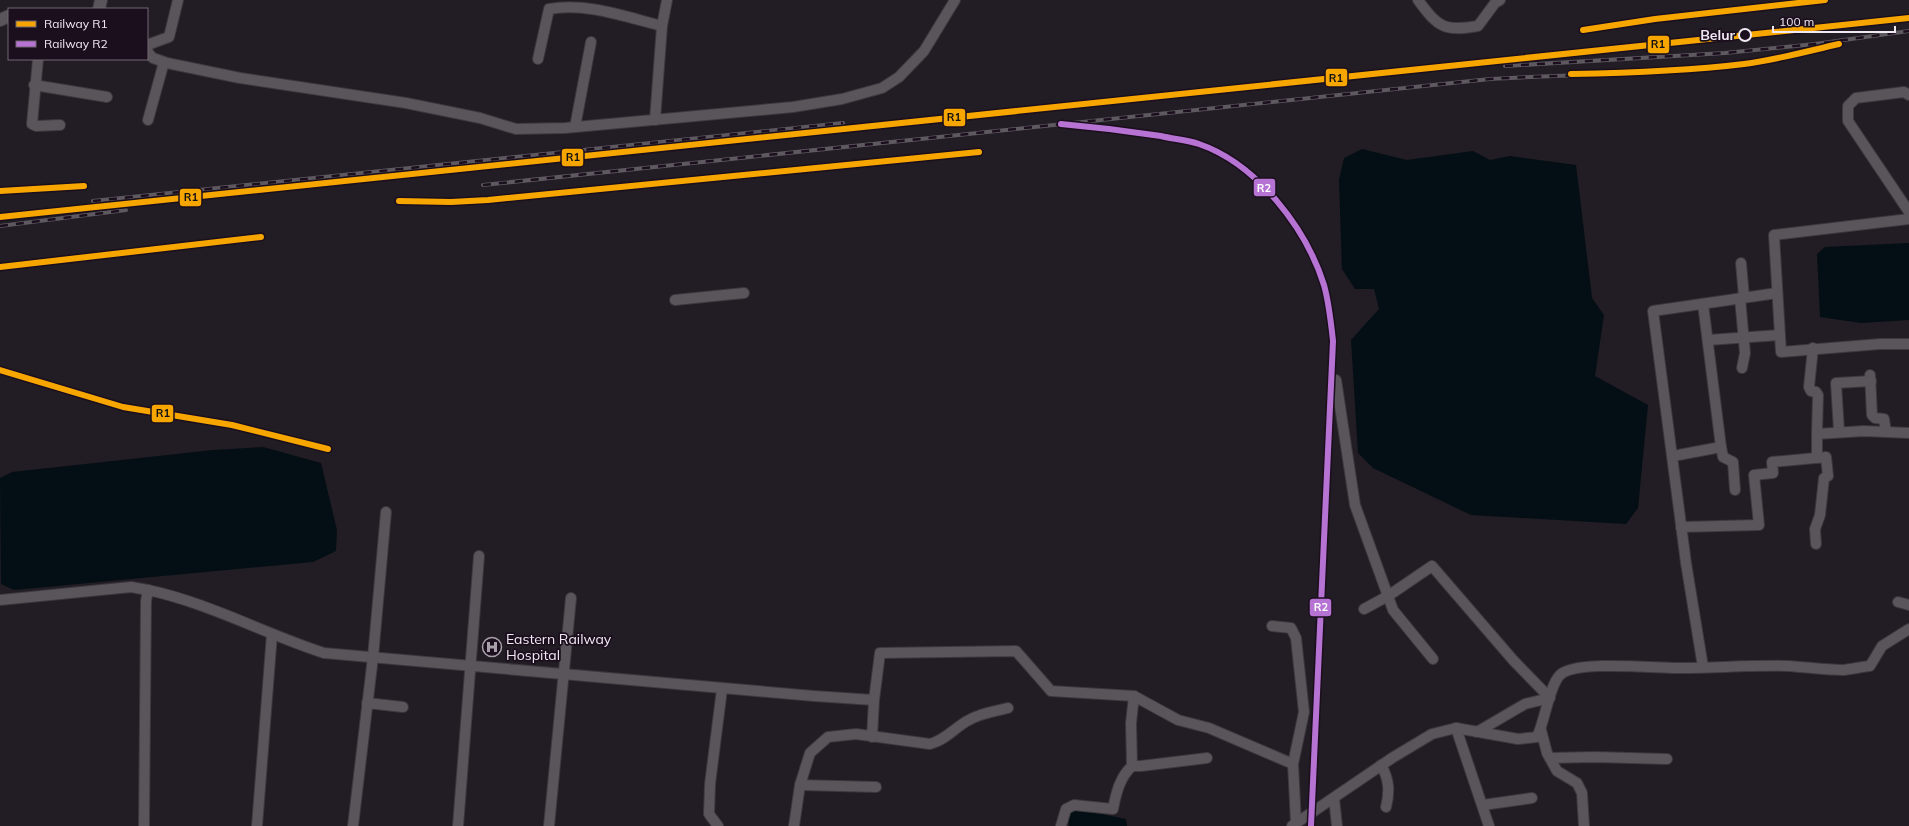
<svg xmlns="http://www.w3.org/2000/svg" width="1909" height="826" font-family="Mulish,sans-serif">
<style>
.water{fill:#030f14}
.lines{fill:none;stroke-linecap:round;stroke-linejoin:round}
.minor-casing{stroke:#3c383e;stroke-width:12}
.tertiary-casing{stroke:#3c383e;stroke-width:14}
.minor{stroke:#5a555b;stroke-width:10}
.tertiary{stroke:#5a555b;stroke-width:12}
.rail-casing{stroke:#5e5860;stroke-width:4}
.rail{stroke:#1b0f1d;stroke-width:2.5;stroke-dasharray:8;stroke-linecap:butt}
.rail-1-casing{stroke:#1b0f1d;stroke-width:9}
.rail-2-casing{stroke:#1b0f1d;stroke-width:9}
.rail-1{stroke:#f7a600;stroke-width:6}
.rail-2{stroke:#b673d3;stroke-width:6}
.stop-dot{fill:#1b0f1d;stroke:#f0e8f2;stroke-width:2}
.labels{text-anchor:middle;stroke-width:3.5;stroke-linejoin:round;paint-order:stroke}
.stop-label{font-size:14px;font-weight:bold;fill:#f0e8f2;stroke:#1b0f1d;text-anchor:end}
.poi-label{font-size:14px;fill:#f0e8f2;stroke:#1b0f1d;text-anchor:start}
.line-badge{stroke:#1b0f1d;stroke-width:1.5}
.badge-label{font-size:11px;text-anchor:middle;font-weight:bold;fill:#fff}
.pale-badge-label{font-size:11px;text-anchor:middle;font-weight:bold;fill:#111}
</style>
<rect width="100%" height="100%" fill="#221c24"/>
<g class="water">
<path d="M1362,149L1407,160L1473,151L1490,160L1510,156L1576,165L1592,298L1604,315L1595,376L1648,405L1638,508L1626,524L1471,515L1373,468L1358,453L1351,340L1379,309L1374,289H1355L1342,269L1339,180L1344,158Z"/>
<path d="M1909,243V320L1861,323L1820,317L1817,254L1825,247Z"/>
<path d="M263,447L321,463L337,530L336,551L313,562L14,590L1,584L0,478L12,472L213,450Z"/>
<path d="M1077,809L1126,819L1127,826H1069L1068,814Z"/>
</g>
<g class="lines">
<defs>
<g id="minor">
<path d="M1418,0C1438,27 1444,32 1478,26L1495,3L1500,0"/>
<path d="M147,45L169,37L178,0"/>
<path d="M147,46L148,53L153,58L167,63L240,78L406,103L480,118L516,129L565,128L793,107L842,99L882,88L899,77L924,51L955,0"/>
<path d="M38,59L32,124L36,126L60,125"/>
<path d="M538,59L549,9C586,2 626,17 662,26"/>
<path d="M34,85L107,97"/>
<path d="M1909,95L1904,92L1856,98L1848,106V121L1909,212"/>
<path d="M148,120L164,62"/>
<path d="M655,120L662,26L667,0"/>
<path d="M575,127L591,42"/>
<path d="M1909,219L1774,235L1781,352L1880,344H1909"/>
<path d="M1741,263L1744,297L1740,298L1745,353L1742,368"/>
<path d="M675,300L744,293"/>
<path d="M1703,304L1721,447L1723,457L1733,462L1735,490"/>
<path d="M1708,340L1780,335"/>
<path d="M1813,348L1809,387L1811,391L1816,392L1818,395L1817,434"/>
<path d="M1870,375L1872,415L1875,418L1884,419L1886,432"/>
<path d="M1336,380L1355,505L1393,610L1433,659"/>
<path d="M1839,431L1836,383L1871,381"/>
<path d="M1673,456L1721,447"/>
<path d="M1817,458V434L1864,431L1909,433"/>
<path d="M1681,527L1759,525L1754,475L1773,473L1772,462L1826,457L1828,476L1824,478L1820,515L1815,529L1816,544"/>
<path d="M148,590C209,603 265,634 324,653L814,696L874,700L880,653L1016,651L1051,691L1134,696L1178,720L1209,728L1293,764L1296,823"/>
<path d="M0,600L131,587L148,590L146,601L144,826"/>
<path d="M1898,602L1909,605"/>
<path d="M1364,609L1388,596L1432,566L1513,660L1550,698L1525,704L1477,732"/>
<path d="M1272,626L1291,628L1296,638L1304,712L1293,764"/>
<path d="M1703,667L1686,563L1653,311L1777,293"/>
<path d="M367,703L403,707"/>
<path d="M1456,728L1489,826"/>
<path d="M1541,730L1547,753L1557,771L1577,783L1582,793L1584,826"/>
<path d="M872,737L874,700"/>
<path d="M1550,758L1594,757L1667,759"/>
<path d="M1381,765C1389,779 1390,791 1386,807"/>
<path d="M1132,766L1131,723L1134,696"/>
<path d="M800,785L876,787"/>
<path d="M1334,798L1337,826"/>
<path d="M1483,805L1532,798"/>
<path d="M257,826L272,634"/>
<path d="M353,826L373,657L386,512"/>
<path d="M458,826L479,556"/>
<path d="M549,826L571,598"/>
<path d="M718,826L709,814L710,784L722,689"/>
<path d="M794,826L800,785L810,753L828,737L856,734L930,744C946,740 955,727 969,720C980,713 996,711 1008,708"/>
<path d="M1061,826L1066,809L1074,805L1113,809C1116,793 1120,777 1132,766H1141L1207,758"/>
<path d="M1292,826L1392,758L1432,734L1456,728L1518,739L1537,737C1545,721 1549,686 1560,675C1575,660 1654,668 1676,668C1714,668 1751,665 1788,666C1806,667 1825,670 1843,670C1852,669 1861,667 1870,666L1882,646L1909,629"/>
</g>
<g id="tertiary">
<path d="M99,9L101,0"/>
<path d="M0,20L9,16"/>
</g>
</defs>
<use href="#minor" class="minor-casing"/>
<use href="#tertiary" class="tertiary-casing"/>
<use href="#minor" class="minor"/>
<use href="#tertiary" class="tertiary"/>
<defs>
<g id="rail">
<path d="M1505,66L1725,53L1815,44L1909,31"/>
<path d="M1079,125C1118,130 1163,132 1199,144C1257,163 1306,228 1324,285C1330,303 1331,322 1333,341L1311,826"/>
<path d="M483,185L1490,79C1555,75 1620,75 1685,70C1732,67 1777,58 1823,47"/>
<path d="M93,201L843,123"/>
<path d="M399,201L451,202L488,200L979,152"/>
<path d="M0,217L1909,18"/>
<path d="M0,226L126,210"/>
<path d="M0,267L261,237"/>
<path d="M0,370L123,407L232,425L328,449"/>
</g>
</defs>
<use href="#rail" class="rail-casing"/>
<use href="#rail" class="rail"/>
<defs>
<g id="rail-1">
<path d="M1583,30L1655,19L1825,0"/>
<path d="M1571,74C1629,73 1686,71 1744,64C1776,60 1808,51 1839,44"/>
<path d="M0,191L84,186"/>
<path d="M399,201L451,202L488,200L979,152"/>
<path d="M0,217L1909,18"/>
<path d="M0,267L261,237"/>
<path d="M0,370L123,407L232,425L328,449"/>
</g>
<path id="rail-2" d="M1061,124C1095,127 1128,131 1161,136C1173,139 1187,140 1199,144C1257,164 1306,228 1324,285C1329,303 1331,322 1333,341L1311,826"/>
</defs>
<use href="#rail-1" class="rail-1-casing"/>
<use href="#rail-2" class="rail-2-casing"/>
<use href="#rail-1" class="rail-1"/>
<use href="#rail-2" class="rail-2"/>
</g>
<defs>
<symbol id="hospital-ring" viewBox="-11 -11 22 22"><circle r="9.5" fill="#1b0f1d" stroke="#a8a1aa" stroke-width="1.5"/><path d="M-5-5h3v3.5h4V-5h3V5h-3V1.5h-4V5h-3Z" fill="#a8a1aa"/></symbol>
</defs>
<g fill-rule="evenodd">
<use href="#hospital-ring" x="481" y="636" width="22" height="22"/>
</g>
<circle class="stop-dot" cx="1745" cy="35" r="6"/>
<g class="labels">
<g class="stop-label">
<text x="1735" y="40">Belur</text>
</g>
<g class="poi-label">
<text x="506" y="644">Eastern Railway<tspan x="506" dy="16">Hospital</tspan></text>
</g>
</g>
<g class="line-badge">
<rect x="1647" y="35" width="23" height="19" rx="4" fill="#f7a600"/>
<rect x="1325" y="68" width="23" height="19" rx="4" fill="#f7a600"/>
<rect x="943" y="108" width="23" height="19" rx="4" fill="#f7a600"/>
<rect x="561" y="148" width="23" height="19" rx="4" fill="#f7a600"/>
<rect x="1253" y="178" width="23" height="19" rx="4" fill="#b673d3"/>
<rect x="179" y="188" width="23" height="19" rx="4" fill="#f7a600"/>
<rect x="151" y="404" width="23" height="19" rx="4" fill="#f7a600"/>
<rect x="1309" y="598" width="23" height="19" rx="4" fill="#b673d3"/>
</g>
<g class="badge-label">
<text x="1264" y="192">R2</text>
<text x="1321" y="611">R2</text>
</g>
<g class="pale-badge-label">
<text x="1658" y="48">R1</text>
<text x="1336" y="82">R1</text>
<text x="954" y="121">R1</text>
<text x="573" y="161">R1</text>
<text x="191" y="201">R1</text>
<text x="163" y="417">R1</text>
</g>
<rect x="8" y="8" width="140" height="52" fill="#1b0f1d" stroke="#706672"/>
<rect x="16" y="21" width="20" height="6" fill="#f7a600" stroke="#706672"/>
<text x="44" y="28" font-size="12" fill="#f0e8f2">Railway R1</text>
<rect x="16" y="41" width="20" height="6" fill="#b673d3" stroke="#706672"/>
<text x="44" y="48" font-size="12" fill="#f0e8f2">Railway R2</text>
<path d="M1773 26v6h122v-6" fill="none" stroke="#f0e8f2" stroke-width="2"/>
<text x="1779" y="26" font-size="12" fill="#f0e8f2" stroke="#1b0f1d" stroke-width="3" paint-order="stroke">100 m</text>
</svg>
